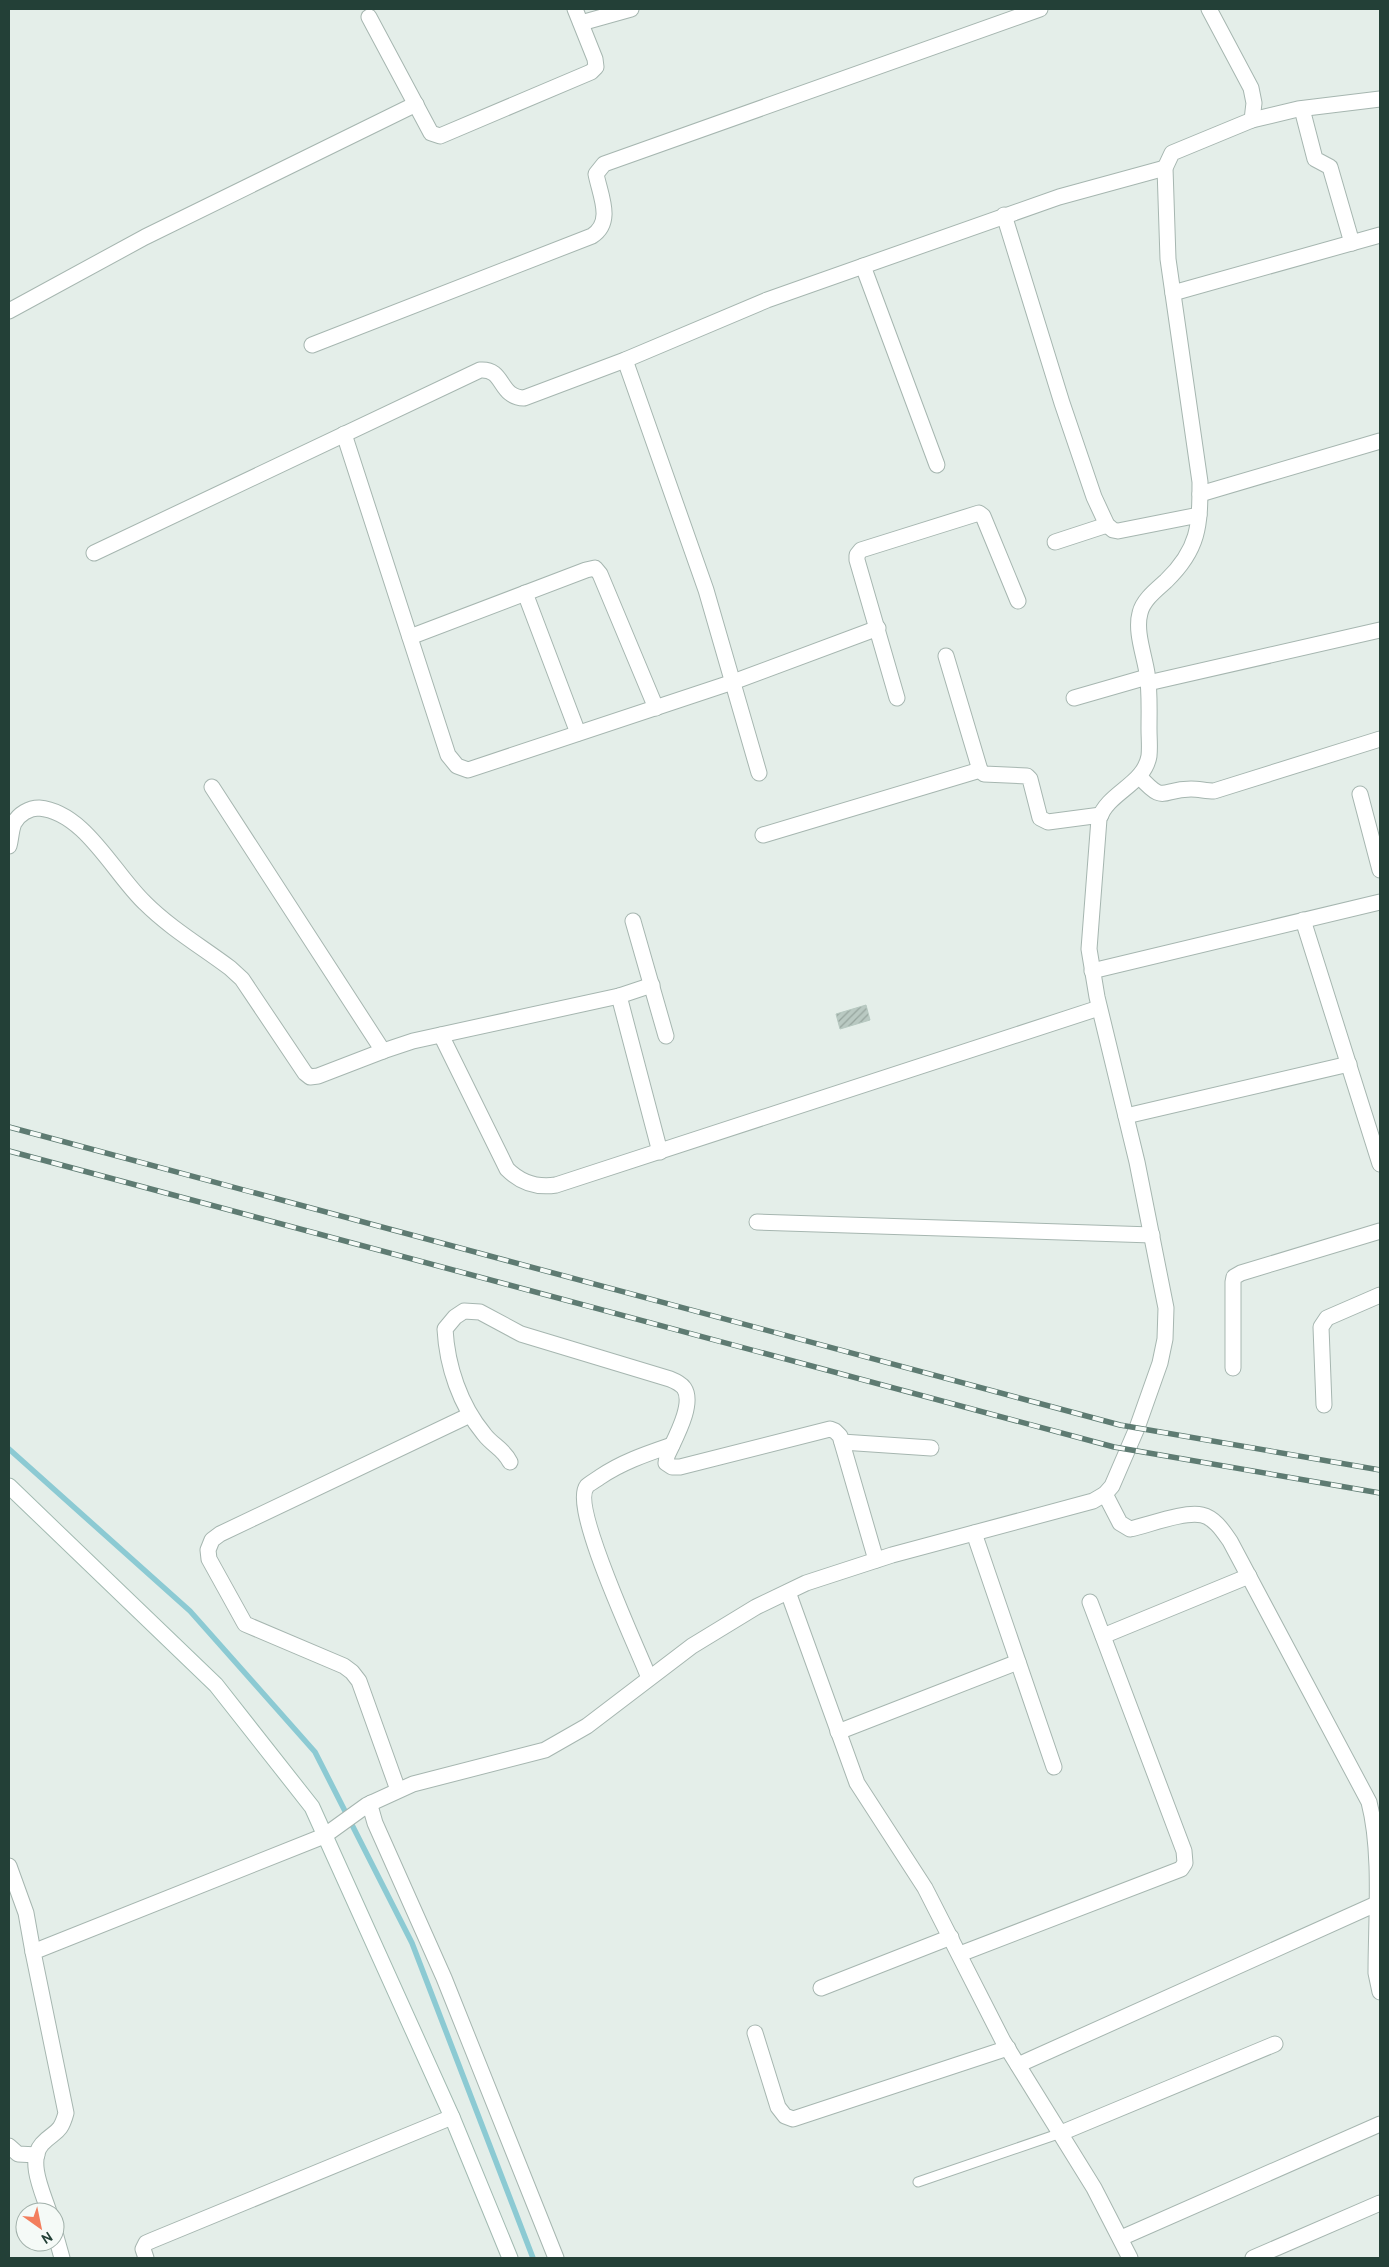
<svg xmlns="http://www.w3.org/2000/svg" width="1389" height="2267" font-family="Overpass,sans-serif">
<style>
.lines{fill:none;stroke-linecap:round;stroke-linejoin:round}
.stream{stroke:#8ccad3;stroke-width:5.5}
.building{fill:url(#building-hatch);stroke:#b6c8c0}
.lane-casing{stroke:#a6b6b0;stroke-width:11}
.street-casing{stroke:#a6b6b0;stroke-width:17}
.secondary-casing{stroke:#a2bab1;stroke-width:17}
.lane{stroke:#fff;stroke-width:9}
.street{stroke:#fff;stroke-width:15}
.secondary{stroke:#fff;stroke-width:15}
.rail-casing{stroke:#5e7b72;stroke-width:5.5}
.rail{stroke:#f5faf7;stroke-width:4;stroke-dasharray:11;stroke-linecap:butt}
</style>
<defs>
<pattern id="building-hatch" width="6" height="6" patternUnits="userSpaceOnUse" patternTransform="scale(1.25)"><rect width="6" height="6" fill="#b9c9c2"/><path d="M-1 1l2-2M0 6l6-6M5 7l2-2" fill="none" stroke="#96a59e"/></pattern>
</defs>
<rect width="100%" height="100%" fill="#e4eee9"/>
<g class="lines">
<path class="stream" d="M9,1449L190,1611L315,1752L412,1943L533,2258"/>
</g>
<path class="building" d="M866,1005L870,1020L840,1029L836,1014Z"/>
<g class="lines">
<defs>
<path id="lane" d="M918,2182L1061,2133"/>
<g id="street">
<path d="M369,17L431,133L440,136L591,72L596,67L595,59L575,9"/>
<path d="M581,23L631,9"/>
<path d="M1302,109L1315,159L1330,167L1352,243"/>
<path d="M1252,120L1298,109L1380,99"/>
<path d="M1004,215L1062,403L1094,497L1107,525L1113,530L1118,531L1199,515"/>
<path d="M863,266L937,465"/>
<path d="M1173,293L1380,235"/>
<path d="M9,311L145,237L416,104"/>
<path d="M312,345L592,236C614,222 600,195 596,174L604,164L1040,9"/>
<path d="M625,360L706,590L759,773"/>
<path d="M344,434L448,755L457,766L468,770L733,682L878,628"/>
<path d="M1200,494L1380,441"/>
<path d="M1055,542L1107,525"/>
<path d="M94,553L480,370C505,368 498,397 524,398L625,360L767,300L1059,197L1165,168"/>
<path d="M525,593L578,733"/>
<path d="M410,637L586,570L595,568L600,574L656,708"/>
<path d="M946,656L980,770L984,774L1027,776L1030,779L1040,818L1048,822L1101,815"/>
<path d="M1148,683L1380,630"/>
<path d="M897,698L857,560V555L861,550L979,513L983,516L1018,601"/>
<path d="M1074,698L1147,677"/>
<path d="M1139,776C1165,805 1160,789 1191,789C1199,789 1206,791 1214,791L1380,739"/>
<path d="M212,787L383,1051"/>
<path d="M1360,794L1380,870"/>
<path d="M763,835L980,770"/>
<path d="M9,846C11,839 11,830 14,823C19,814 29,808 39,808C85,812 114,874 145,903C170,928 202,947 230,968L242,979L305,1073L310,1077L318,1076L383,1051L413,1041L619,996L652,985"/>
<path d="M1303,920L1380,1164"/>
<path d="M633,921L666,1036"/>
<path d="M1092,971L1380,902"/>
<path d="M619,996L660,1152"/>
<path d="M441,1035L507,1169C520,1182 537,1188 556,1185L1099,1008"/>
<path d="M1126,1116L1349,1064"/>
<path d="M757,1222L1152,1235"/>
<path d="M1233,1368V1282L1234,1277L1241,1273L1380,1231"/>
<path d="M1324,1405L1321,1327L1327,1318L1380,1295"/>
<path d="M842,1442L931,1448"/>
<path d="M510,1462C503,1448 493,1446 484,1434C460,1405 447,1366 445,1329L455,1317L464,1311L480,1312L521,1334L670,1379C675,1381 681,1384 684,1388C695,1404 674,1440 667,1456L666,1463L672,1467H680L830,1429L835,1431L840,1436L876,1560"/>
<path d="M1105,1494L1120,1523L1130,1529C1149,1525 1184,1511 1202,1515C1215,1518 1223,1531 1230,1541L1369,1802C1382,1852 1376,1920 1376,1973L1380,1992"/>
<path d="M974,1533L1054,1767"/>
<path d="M788,1592L857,1783L925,1888L1003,2041L1094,2188L1130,2258"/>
<path d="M1103,1636L1249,1576"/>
<path d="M649,1678C638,1649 570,1507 587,1486C590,1483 596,1480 600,1477C622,1462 646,1454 672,1445"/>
<path d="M838,1732L1018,1662"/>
<path d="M398,1790L359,1681L352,1672L344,1666L245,1624L209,1559L208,1550L212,1540L220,1534L470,1415"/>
<path d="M371,1803V1809L375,1823L444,1978L556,2258"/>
<path d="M9,1866L26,1913L33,1952"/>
<path d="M960,1954L1181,1869L1185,1863L1184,1851L1090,1602"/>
<path d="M821,1988L951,1937"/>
<path d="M755,2033L778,2107L785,2116L793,2119L1008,2048"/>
<path d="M1018,2065L1376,1904"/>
<path d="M1061,2133L1275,2044"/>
<path d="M9,2146L18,2154L37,2155"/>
<path d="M49,2212C43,2193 27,2161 42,2144C55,2130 60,2135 66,2113L33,1952L324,1836L367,1805L413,1784L545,1750L587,1726L692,1646L756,1607L806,1583L892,1555L1093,1501L1105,1494L1112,1486L1137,1428L1160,1363L1165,1339L1166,1308L1137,1162L1097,997L1089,949L1099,819C1108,792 1144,785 1149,756C1150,747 1149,738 1149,729C1149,710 1150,691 1147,673C1144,654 1135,631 1140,613C1143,600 1156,590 1166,581C1199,549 1200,526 1200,482L1168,259L1165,168L1172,153L1252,120L1254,103L1251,88L1209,9"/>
<path d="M55,2233L62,2258"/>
<path d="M1121,2238L1380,2124"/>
<path d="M146,2258L143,2249L146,2243L153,2240L452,2117"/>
<path d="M1253,2258L1380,2203"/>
</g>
<path id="secondary" d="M9,1486L216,1685L312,1807L452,2117L510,2258"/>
</defs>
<use href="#lane" class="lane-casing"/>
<use href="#street" class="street-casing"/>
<use href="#secondary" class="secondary-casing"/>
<use href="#lane" class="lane"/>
<use href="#street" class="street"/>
<use href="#secondary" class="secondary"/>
<defs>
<g id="rail">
<path d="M9,1127L1120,1425L1380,1470"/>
<path d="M9,1151L1114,1447L1380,1493"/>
</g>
</defs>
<use href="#rail" class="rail-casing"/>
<use href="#rail" class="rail"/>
</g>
<rect width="1389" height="2267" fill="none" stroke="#234037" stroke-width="20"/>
<g transform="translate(40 2227) rotate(147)"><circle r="24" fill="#f5faf7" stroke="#a1b0aa"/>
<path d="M0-4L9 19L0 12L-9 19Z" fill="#f37e5d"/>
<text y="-8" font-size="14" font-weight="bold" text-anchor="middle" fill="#234037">N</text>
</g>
</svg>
